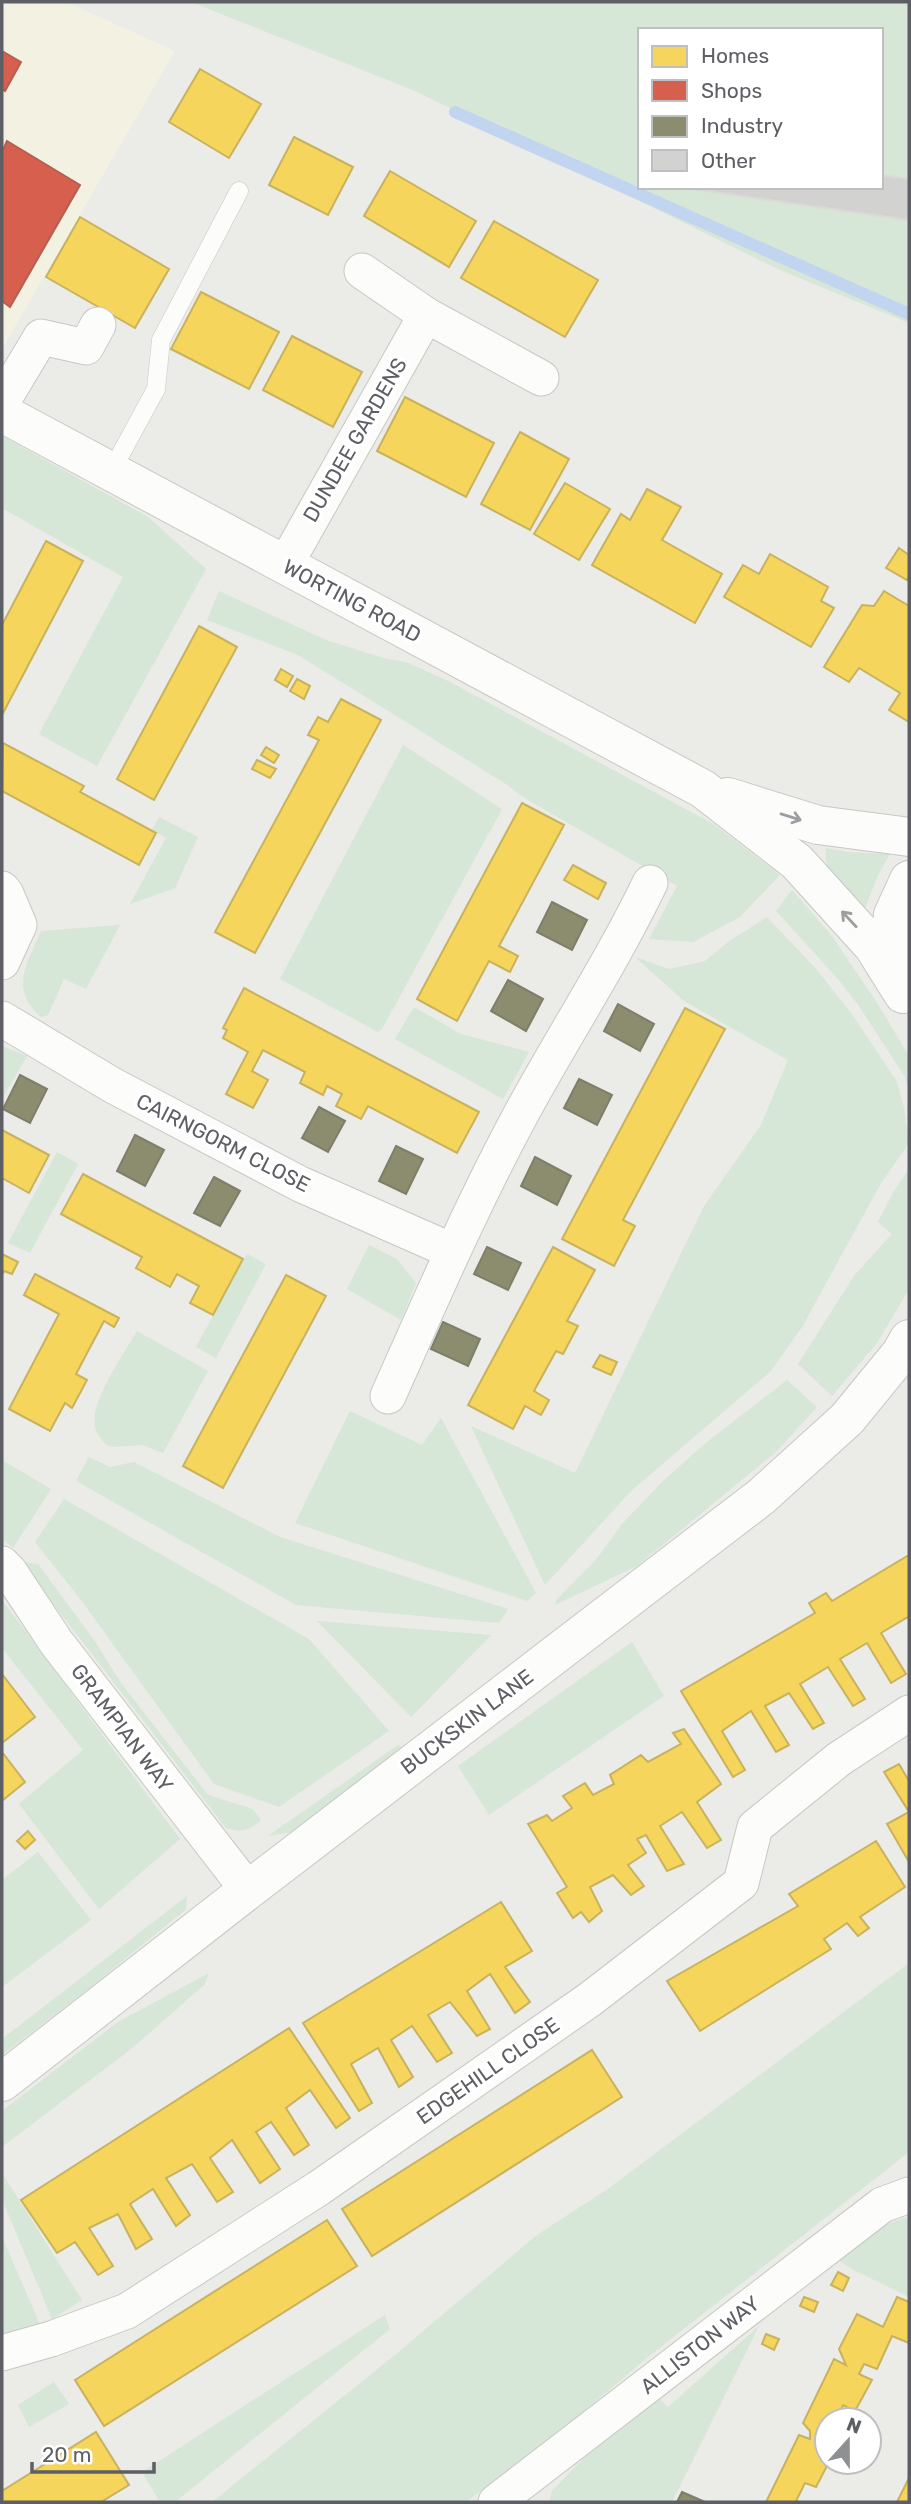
<svg xmlns="http://www.w3.org/2000/svg" width="911" height="2504" font-family="Rubik,sans-serif">
<style>
.commercial{fill:#f3f2e2}
.green{fill:#d6e6d7;fill-rule:evenodd}
.homes{fill:#f6d55c;stroke:#c8b25e;stroke-width:2}
.shops{fill:#d6604d;stroke:#b26054;stroke-width:2}
.industry{fill:#8c8c6e;stroke:#7e7e6b;stroke-width:2}
.lines{fill:none;stroke-linecap:round;stroke-linejoin:round}
.stream{stroke:#c1d4f0;stroke-width:12}
.building{fill:#d2d2d0;stroke:#dadad6;stroke-width:2}
.lane-casing{stroke:#c7c7c7;stroke-width:19}
.street-casing{stroke:#c7c7c7;stroke-width:37}
.secondary-casing{stroke:#c7c7c8;stroke-width:40}
.lane{stroke:#fcfcfb;stroke-width:18}
.street{stroke:#fcfcfb;stroke-width:35}
.secondary{stroke:#fcfcfb;stroke-width:38}
.oneway{stroke:#9d9ea0}
.labels{text-anchor:middle;stroke-width:7;stroke-linejoin:round;paint-order:stroke}
.street-label{font-size:21px;fill:#5d5f64;stroke:#fff}
</style>
<rect width="100%" height="100%" fill="#ebebe7"/>
<path class="commercial" d="M2,2H66L175,51L2,349Z"/>
<g class="green">
<path d="M191,2H909V323L780,270L413,90ZM640,30H881V187H640Z"/>
<path d="M2,436L148,517L206,569L97,766L39,734L123,577L2,508Z"/>
<path d="M219,591L326,640L383,658L406,662L450,682L715,825L780,875L740,917L693,942L649,939L677,886L523,797L506,784L298,655L207,620Z"/>
<path d="M403,745L502,809L382,1029L378,1032L280,979Z"/>
<path d="M159,817L198,837L175,888L130,904L166,838L152,830Z"/>
<path d="M826,848L848,852L890,854L878,875L862,916C846,897 822,875 826,848Z"/>
<path d="M792,890L832,936L879,1006L909,1056V1090L905,1077L859,1006L838,979L776,911Z"/>
<path d="M767,917L817,970L854,1017L897,1082L904,1108L909,1143L880,1185L802,1327L771,1371L631,1491L545,1585L471,1426L575,1473L704,1206L761,1125L788,1060L684,1001L635,957L669,969L705,961L728,942Z"/>
<path d="M120,925L86,989L64,979L48,1015L41,1017C9,989 27,964 41,931Z"/>
<path d="M414,1007L461,1034L529,1052L503,1099L395,1039Z"/>
<path d="M2,1046L27,1056L2,1099Z"/>
<path d="M57,1152L78,1164L30,1253L8,1243Z"/>
<path d="M909,1169V1289L877,1343L832,1396L798,1364L854,1276L892,1234L878,1222L894,1191Z"/>
<path d="M369,1245L397,1259L416,1283L401,1320L347,1289Z"/>
<path d="M247,1254L266,1264L216,1358L196,1347Z"/>
<path d="M137,1331L208,1371L163,1453L142,1445L114,1447L106,1445C102,1440 96,1433 95,1426C90,1401 124,1354 137,1331Z"/>
<path d="M787,1380L817,1407L776,1452L637,1566L555,1605L556,1600L595,1561L622,1524L664,1480L707,1442Z"/>
<path d="M350,1411L422,1445L441,1418L536,1593L527,1601L295,1523Z"/>
<path d="M89,1457L110,1467L134,1462L280,1537L508,1609L499,1623L296,1605L76,1481Z"/>
<path d="M2,1460L51,1489L13,1548L2,1539Z"/>
<path d="M64,1499L309,1639L389,1731L279,1807L214,1784L81,1600L35,1542Z"/>
<path d="M21,1562L38,1564L94,1640L121,1683L208,1795L253,1809L261,1820C249,1831 242,1833 226,1828Z"/>
<path d="M2,1600L180,1839L99,1909L19,1804L83,1750L2,1648Z"/>
<path d="M317,1621L491,1635L411,1717Z"/>
<path d="M632,1642L664,1696L489,1815L458,1766Z"/>
<path d="M398,1745L403,1749L292,1832L268,1836Z"/>
<path d="M38,1852L91,1920L2,1987V1880Z"/>
<path d="M187,1896L186,1909L92,1986L2,2055V2039Z"/>
<path d="M909,1963V2152L648,2357L570,2423L466,2502H212L395,2355L537,2235L609,2188Z"/>
<path d="M209,1973L204,1985L131,2049L2,2147V2111L118,2022Z"/>
<path d="M2,2173L82,2300L52,2319L2,2199Z"/>
<path d="M904,2218L909,2219V2297L850,2268L838,2260L867,2231Z"/>
<path d="M2,2237L41,2327L2,2337Z"/>
<path d="M385,2315L390,2329L175,2502H160L142,2472Z"/>
<path d="M759,2326L672,2502H549L552,2491L584,2458L660,2399L668,2407Z"/>
<path d="M54,2382L69,2404L29,2427L18,2405Z"/>
</g>
<g class="homes">
<path d="M200,69L261,104L229,158L169,122Z"/>
<path d="M294,137L353,167L328,215L269,185Z"/>
<path d="M390,171L476,221L449,267L364,216Z"/>
<path d="M80,217L169,269L135,328L46,277Z"/>
<path d="M494,221L598,280L565,337L461,278Z"/>
<path d="M201,292L279,332L249,389L171,349Z"/>
<path d="M292,336L362,372L333,427L263,390Z"/>
<path d="M405,397L494,443L466,497L377,451Z"/>
<path d="M520,432L569,459L530,530L481,504Z"/>
<path d="M565,483L610,509L579,560L534,534Z"/>
<path d="M647,489L681,507L662,540L722,574L695,623L592,565L621,514L630,520Z"/>
<path d="M46,541L83,561L2,715V625Z"/>
<path d="M899,548L909,555V576L907,580L886,568Z"/>
<path d="M770,554L828,587L821,601L834,608L811,647L724,597L743,565L759,574Z"/>
<path d="M884,591L909,606V722L889,710L900,693L859,668L849,682L824,667L862,605L874,606Z"/>
<path d="M199,626L237,647L154,800L117,779Z"/>
<path d="M281,669L293,676L287,687L275,680Z"/>
<path d="M297,679L310,686L304,699L290,691Z"/>
<path d="M341,699L381,720L255,953L215,932L319,740L308,735L318,717L328,722Z"/>
<path d="M3,743L84,786L80,792L156,833L139,865L2,791Z"/>
<path d="M266,747L279,755L274,763L261,755Z"/>
<path d="M257,760L276,769L270,778L252,769Z"/>
<path d="M522,803L564,825L499,946L518,956L510,972L489,961L457,1021L417,999Z"/>
<path d="M573,865L606,883L598,899L564,880Z"/>
<path d="M244,988L479,1112L457,1153L368,1106L361,1119L336,1106L342,1094L327,1086L323,1095L300,1083L305,1072L263,1050L252,1071L268,1080L253,1108L226,1094L248,1052L223,1038L227,1030L223,1028Z"/>
<path d="M685,1008L725,1029L623,1220L635,1226L614,1266L562,1239Z"/>
<path d="M2,1130L49,1155L29,1193L2,1178Z"/>
<path d="M83,1174L243,1259L213,1315L190,1303L199,1286L177,1274L170,1287L136,1268L142,1257L61,1214Z"/>
<path d="M553,1247L595,1270L567,1321L578,1326L563,1354L556,1351L534,1391L549,1400L541,1415L525,1406L513,1429L468,1405Z"/>
<path d="M2,1254L18,1262L12,1274L4,1271L2,1275Z"/>
<path d="M35,1274L119,1318L114,1327L104,1321L76,1374L87,1380L72,1408L65,1403L50,1431L9,1409L59,1314L24,1295Z"/>
<path d="M286,1275L326,1296L223,1488L183,1466Z"/>
<path d="M600,1355L617,1362L611,1375L593,1367Z"/>
<path d="M909,1555V1619L908,1617L881,1633L906,1674L891,1683L867,1643L840,1659L865,1699L853,1706L828,1667L800,1684L824,1723L813,1729L789,1693L765,1706L789,1745L776,1752L751,1711L722,1731L745,1770L733,1777L681,1691L815,1613L809,1603L826,1593L832,1601Z"/>
<path d="M2,1674L35,1717L2,1743Z"/>
<path d="M684,1729L721,1784L697,1802L721,1840L707,1848L682,1812L660,1826L684,1864L667,1871L646,1835L637,1839L646,1853L628,1865L644,1886L631,1895L613,1875L590,1887L602,1911L589,1922L581,1912L573,1918L557,1893L567,1887L528,1824L547,1815L552,1821L572,1808L563,1796L585,1783L593,1795L614,1784L610,1775L641,1755L648,1762L681,1744L673,1733Z"/>
<path d="M2,1752L25,1782L2,1801Z"/>
<path d="M899,1764L909,1781V1862L887,1824L909,1812L884,1772Z"/>
<path d="M28,1831L35,1840L25,1849L17,1841Z"/>
<path d="M876,1841L905,1887L860,1917L869,1928L858,1936L847,1923L824,1939L831,1949L700,2031L667,1981L798,1906L789,1894Z"/>
<path d="M501,1902L532,1951L505,1967L530,2002L515,2013L490,1974L467,1991L490,2029L477,2036L450,2002L428,2015L452,2053L437,2062L412,2026L391,2040L413,2077L399,2087L378,2048L351,2064L372,2103L359,2111L303,2023Z"/>
<path d="M289,2028L350,2118L336,2128L310,2090L286,2108L309,2145L294,2155L271,2122L256,2132L280,2169L260,2183L232,2140L210,2158L233,2192L217,2202L192,2164L166,2178L190,2215L176,2226L153,2189L130,2204L152,2239L136,2249L118,2214L89,2228L113,2266L98,2275L75,2242L57,2253L21,2200Z"/>
<path d="M592,2050L622,2097L372,2256L342,2209Z"/>
<path d="M327,2220L357,2266L104,2426L75,2380Z"/>
<path d="M838,2272L849,2278L843,2291L831,2285Z"/>
<path d="M804,2297L818,2302L814,2312L800,2306Z"/>
<path d="M897,2297L909,2302V2343L892,2336L877,2369L864,2364L859,2374L872,2380L855,2411L843,2405L838,2417L843,2420H827V2462H829L816,2487L805,2483L796,2501L800,2502H766L799,2435L810,2439V2431L803,2423L834,2359L846,2365L839,2349L857,2314L883,2327Z"/>
<path d="M766,2334L779,2339L774,2350L762,2344Z"/>
<path d="M96,2432L129,2485L101,2502H2V2491Z"/>
<path d="M909,2478V2502H897Z"/>
</g>
<g class="shops">
<path d="M2,51L21,62L5,91L2,89Z"/>
<path d="M7,141L80,185L10,307L2,301V152Z"/>
</g>
<g class="industry">
<path d="M552,902L587,920L572,950L537,932Z"/>
<path d="M508,980L543,999L526,1031L491,1011Z"/>
<path d="M618,1004L654,1024L640,1051L604,1031Z"/>
<path d="M20,1075L47,1089L30,1123L3,1109Z"/>
<path d="M579,1079L612,1095L597,1125L564,1108Z"/>
<path d="M319,1107L345,1121L328,1152L302,1138Z"/>
<path d="M135,1135L164,1150L145,1186L117,1171Z"/>
<path d="M396,1146L423,1159L406,1194L379,1181Z"/>
<path d="M535,1157L571,1176L557,1205L521,1186Z"/>
<path d="M214,1177L240,1191L220,1226L194,1213Z"/>
<path d="M487,1247L521,1263L508,1290L474,1274Z"/>
<path d="M443,1322L480,1339L468,1366L431,1349Z"/>
<path d="M682,2492L705,2502H677Z"/>
</g>
<g class="lines">
<path class="stream" d="M455,112L909,314"/>
</g>
<path class="building" d="M881,175L909,179V220L693,189L881,187Z"/>
<g class="lines">
<defs>
<path id="lane" d="M111,472L156,389L161,340L239,191"/>
<g id="street">
<path d="M362,271L426,315L541,378"/>
<path d="M2,402L41,337L86,347L98,325"/>
<path d="M285,565L426,315"/>
<path d="M2,889L6,894L19,925L2,962"/>
<path d="M2,1019L112,1085L300,1184L452,1251"/>
<path d="M388,1396C430,1302 471,1207 520,1116C562,1038 611,964 650,883"/>
<path d="M2,1564L9,1571L56,1642L248,1890"/>
<path d="M2,2353L51,2339L127,2311L319,2188L589,2000L741,1883L755,1827L839,1759L909,1713"/>
<path d="M496,2502L882,2205L909,2195"/>
</g>
<g id="secondary">
<path d="M2,413L703,789L797,862L873,946L903,994"/>
<path d="M728,797L818,825L909,837"/>
<path d="M898,978L889,949L893,915L909,880"/>
<path d="M2,2082L248,1890L762,1496L847,1419L901,1353L909,1339"/>
</g>
</defs>
<use href="#lane" class="lane-casing"/>
<use href="#street" class="street-casing"/>
<use href="#secondary" class="secondary-casing"/>
<use href="#lane" class="lane"/>
<use href="#street" class="street"/>
<use href="#secondary" class="secondary"/>
</g>
<defs><path id="oneway-shaft" d="M-6 0H5M1.5-3L5.5 0L1.5 3" fill="none" stroke-width="1.6" stroke-linecap="round" stroke-linejoin="round" transform="scale(1.75)"/></defs>
<g class="oneway">
<use href="#oneway-shaft" transform="translate(791 817) rotate(17)"/>
<use href="#oneway-shaft" transform="translate(849 919) rotate(-133)"/>
</g>
<g class="labels">
<g class="street-label">
<text transform="translate(355 440) rotate(-60)" y="7">DUNDEE GARDENS</text>
<text transform="translate(352 601) rotate(28)" y="7">WORTING ROAD</text>
<text transform="translate(223 1143) rotate(27)" y="7">CAIRNGORM CLOSE</text>
<text transform="translate(467 1722) rotate(-37)" y="7">BUCKSKIN LANE</text>
<text transform="translate(122 1728) rotate(53)" y="7">GRAMPIAN WAY</text>
<text transform="translate(488 2071) rotate(-35)" y="7">EDGEHILL CLOSE</text>
<text transform="translate(700 2345) rotate(-38)" y="7">ALLISTON WAY</text>
</g>
</g>
<rect width="911" height="2504" fill="none" stroke="#5d5f64" stroke-width="7"/>
<rect x="638" y="28" width="245" height="161" fill="#ffffff" stroke="#bebfc1" stroke-width="2"/>
<rect x="652" y="46" width="35" height="21" fill="#f6d55c" stroke="#bebfc1" stroke-width="2"/>
<text x="701" y="63" font-size="21" fill="#5d5f64">Homes</text>
<rect x="652" y="80" width="35" height="21" fill="#d6604d" stroke="#bebfc1" stroke-width="2"/>
<text x="701" y="98" font-size="21" fill="#5d5f64">Shops</text>
<rect x="652" y="116" width="35" height="21" fill="#8c8c6e" stroke="#bebfc1" stroke-width="2"/>
<text x="701" y="133" font-size="21" fill="#5d5f64">Industry</text>
<rect x="652" y="150" width="35" height="21" fill="#d2d2d0" stroke="#bebfc1" stroke-width="2"/>
<text x="701" y="168" font-size="21" fill="#5d5f64">Other</text>
<g transform="translate(848 2441) rotate(21)"><circle r="33" fill="#ffffff" stroke="#bebfc1" stroke-width="2"/>
<path d="M0-5L12 26L0 18L-12 26Z" fill="#8f9092"/>
<text y="-10" font-size="19" font-weight="bold" text-anchor="middle" fill="#5d5f64">N</text>
</g>
<path d="M32 2462v10h122v-10" fill="none" stroke="#5d5f64" stroke-width="3.5"/>
<text x="42" y="2462" font-size="21" fill="#5d5f64" stroke="#ffffff" stroke-width="5" paint-order="stroke">20 m</text>
</svg>
